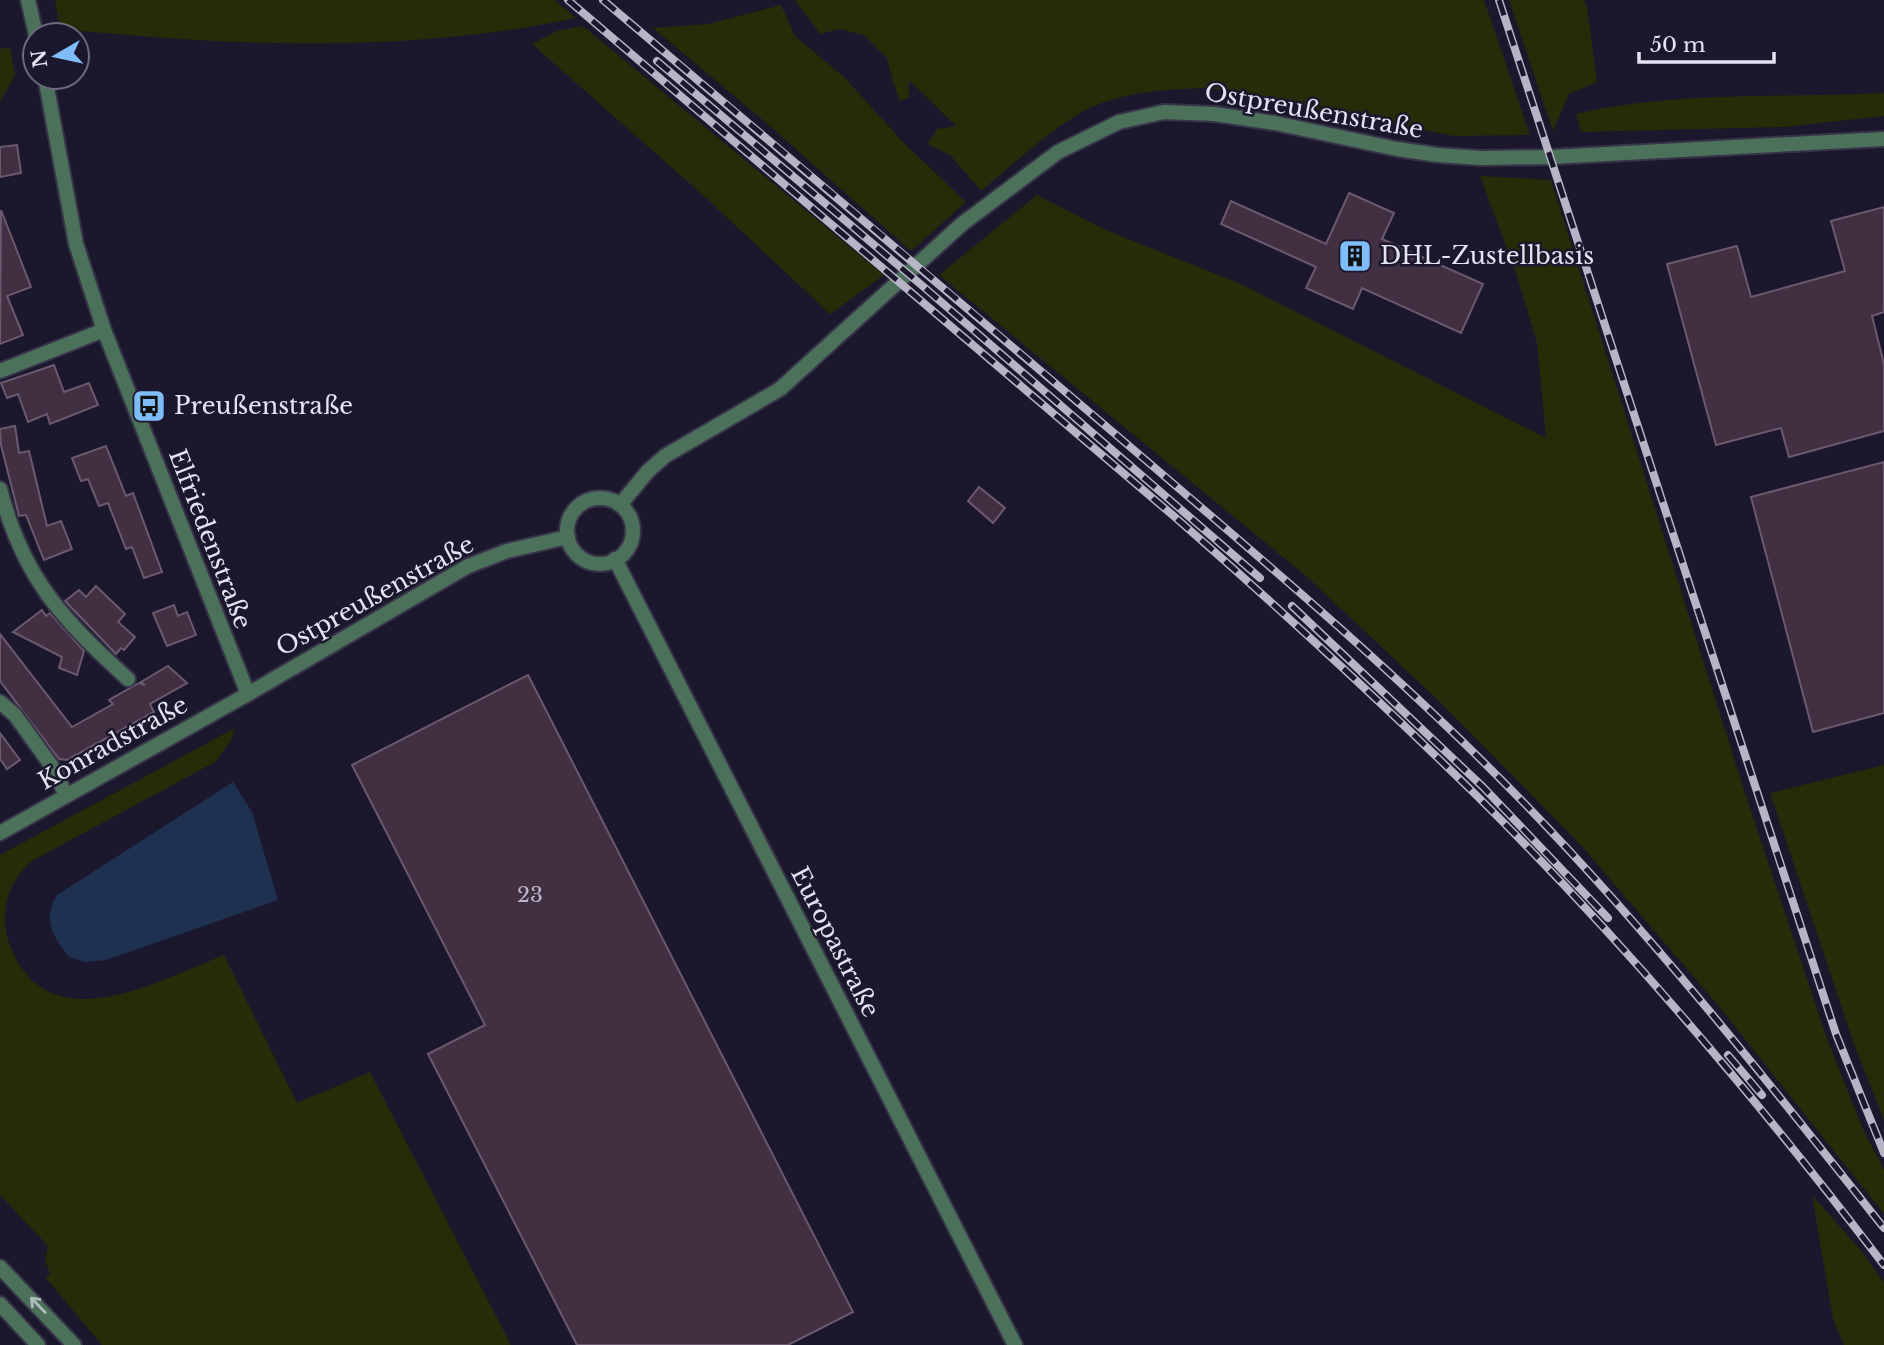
<svg xmlns="http://www.w3.org/2000/svg" width="1884" height="1345" font-family="'Libre Baskerville',serif">
<style>
.green{fill:#242c08}
.water{fill:#1e3151}
.building{fill:#412f42;stroke:#6d596e;stroke-width:2}
.lines{fill:none;stroke-linecap:round;stroke-linejoin:round}
.minor-casing{stroke:#373449;stroke-width:18}
.tertiary-casing{stroke:#373449;stroke-width:18}
.minor{stroke:#4c715a;stroke-width:14}
.tertiary{stroke:#4c715a;stroke-width:14}
.rail-casing{stroke:#b6b4c5;stroke-width:8}
.rail{stroke:#1b182d;stroke-width:5;stroke-dasharray:16;stroke-linecap:butt}
.oneway{stroke:#afbbbd}
.labels{text-anchor:middle;stroke-width:5;stroke-linejoin:round;paint-order:stroke}
.number-label{font-size:21px;fill:#bbb6c6}
.street-label{font-size:24px;fill:#e4e3f2;stroke:#1b182d}
.poi-label{font-size:24px;fill:#e4e3f2;stroke:#1b182d;text-anchor:start}
</style>
<rect width="100%" height="100%" fill="#1b182d"/>
<g class="green">
<path d="M55,0H555L576,18C405,54 233,46 60,29Z"/>
<path d="M795,0H1484L1530,135L1454,136L1209,88C1165,89 1112,92 1074,117C1042,137 1010,167 981,191L951,156L928,144L937,129L956,126L909,80V98L900,101L893,82L887,58L864,35L839,29L820,34Z"/>
<path d="M1509,0H1584L1587,7L1597,82L1569,94L1553,131Z"/>
<path d="M781,5L795,36L844,77L904,143L966,202L911,251L764,121L653,28L708,24Z"/>
<path d="M583,26L884,275L830,314L705,197L532,44L557,31Z"/>
<path d="M10,47L15,75L0,102V49Z"/>
<path d="M1884,93V116L1784,127L1581,132L1576,114C1675,91 1783,98 1884,93Z"/>
<path d="M1480,176L1551,180L1747,799L1826,1036L1862,1127L1884,1170V1214L1717,1004L1579,843L1440,702L1306,576L939,275L1037,195L1108,231L1241,284L1546,438L1537,343L1517,276Z"/>
<path d="M235,728L231,741L215,762L30,862C8,884 0,909 8,940C44,1046 155,982 224,955L297,1103L370,1072L511,1345H102L46,1278L50,1274L45,1260L48,1246L0,1195V855Z"/>
<path d="M1884,765V1120L1854,1044L1770,793Z"/>
<path d="M1812,1195L1863,1253L1884,1283V1345H1844L1833,1319Z"/>
</g>
<path class="water" d="M233,782L252,812L278,900L106,960L85,962L69,957C53,937 42,920 57,895Z"/>
<g class="building">
<path d="M17,145L21,173L0,177V147Z"/>
<path d="M1349,193L1394,213L1382,239L1483,284L1461,333L1362,288L1353,309L1306,288L1316,267L1221,224L1231,201L1326,244Z"/>
<path d="M1884,207V312L1872,316L1884,364V431L1789,457L1781,428L1716,445L1667,264L1737,246L1751,297L1845,271L1831,221Z"/>
<path d="M1,210L31,287L7,296L23,335L0,344Z"/>
<path d="M54,365L64,392L89,383L98,405L50,424L47,414L28,422L18,394L7,398L1,383Z"/>
<path d="M15,426L19,453L29,451L47,526L61,521L72,549L44,560L26,515L19,516L1,445L0,429Z"/>
<path d="M106,446L126,496L133,493L162,572L144,578L132,547L126,549L108,503L99,506L88,479L81,481L72,458Z"/>
<path d="M1884,462V713L1813,732L1751,497Z"/>
<path d="M979,487L1005,508L993,523L968,501Z"/>
<path d="M96,586L125,614L118,622L135,637L124,650L121,648L116,654L65,601L79,590L86,597Z"/>
<path d="M174,605L178,616L187,612L196,635L167,646L153,613Z"/>
<path d="M42,610L46,616L50,613L84,651L77,675L59,668L62,657L13,632Z"/>
<path d="M0,634L72,727L113,704L109,700L139,683L145,685L141,682L168,666L187,683L150,704L154,712L67,760L59,759L0,681Z"/>
<path d="M528,675L853,1312L788,1345H577L428,1054L485,1025L352,765Z"/>
<path d="M0,733L20,760L7,769L0,759Z"/>
</g>
<g class="lines">
<defs>
<g id="minor">
<path d="M28,0L36,35"/>
<path d="M45,77L76,244L104,330L248,694"/>
<path d="M0,371L104,330"/>
<path d="M0,489C23,578 62,619 128,679"/>
<path d="M615,559L1015,1345"/>
<path d="M0,702L15,715L51,765L66,795"/>
<path d="M0,1267L74,1345"/>
<path d="M0,1304L38,1345"/>
</g>
<g id="tertiary">
<circle cx="600" cy="531" r="33"/>
<path d="M620,505L648,471L665,456L780,389L962,224L1058,152L1119,122L1164,112L1215,114L1275,123L1397,149L1438,155L1481,158L1551,157L1884,139"/>
<path d="M0,833L248,694L468,566L507,551L568,537"/>
</g>
</defs>
<use href="#minor" class="minor-casing"/>
<use href="#tertiary" class="tertiary-casing"/>
<use href="#minor" class="minor"/>
<use href="#tertiary" class="tertiary"/>
<defs>
<g id="rail">
<path d="M568,0L1176,518C1278,607 1378,699 1475,794C1623,940 1758,1100 1884,1265"/>
<path d="M603,0C776,146 949,292 1121,439C1259,557 1399,674 1526,805C1654,937 1769,1083 1884,1228"/>
<path d="M1499,0L1836,1034L1884,1153"/>
<path d="M657,61L925,288L1260,578"/>
<path d="M1292,606L1483,787L1608,918"/>
<path d="M1728,1055L1762,1095"/>
</g>
</defs>
<use href="#rail" class="rail-casing"/>
<use href="#rail" class="rail"/>
</g>
<defs><path id="oneway-shaft" d="M-6 0H5M1.5-3L5.5 0L1.5 3" fill="none" stroke-width="1.6" stroke-linecap="round" stroke-linejoin="round" transform="scale(1.75)"/></defs>
<use class="oneway" href="#oneway-shaft" transform="translate(38 1305) rotate(-134)"/>
<defs>
<symbol id="building-square" viewBox="-11 -11 22 22"><rect x="-9" y="-9" width="18" height="18" rx="4" fill="#7fbdf9" stroke="#1b182d"/><path d="M-4-6H4V6H1V3H-1V6H-4ZM-2.5-4.3h1.7v1.8h-1.7ZM.8-4.3h1.7v1.8H.8ZM-2.5-1h1.7V.8h-1.7ZM.8-1h1.7V.8H.8Z" fill="#111"/></symbol>
<symbol id="bus-square" viewBox="-11 -11 22 22"><rect x="-9" y="-9" width="18" height="18" rx="4" fill="#7fbdf9" stroke="#1b182d"/><path d="M-5-6H5V4H4V6H2V4H-2V6H-4V4H-5ZM-3.5-4V0h7V-4ZM-3.5 1.2v1.5H-2V1.2ZM2 1.2v1.5H3.5V1.2Z" fill="#111"/></symbol>
</defs>
<g fill-rule="evenodd">
<use href="#building-square" x="1336" y="237" width="38" height="38"/>
<use href="#bus-square" x="130" y="387" width="38" height="38"/>
</g>
<g class="labels">
<g class="number-label">
<text x="530" y="902">23</text>
</g>
<g class="street-label">
<text transform="translate(1314 111) rotate(10)" y="8">Ostpreußenstraße</text>
<text transform="translate(210 539) rotate(69)" y="8">Elfriedenstraße</text>
<text transform="translate(375 596) rotate(-29)" y="8">Ostpreußenstraße</text>
<text transform="translate(113 743) rotate(-29)" y="8">Konradstraße</text>
<text transform="translate(835 942) rotate(63)" y="8">Europastraße</text>
</g>
<g class="poi-label">
<text x="1380" y="264">DHL-Zustellbasis</text>
<text x="174" y="414">Preußenstraße</text>
</g>
</g>
<g transform="translate(56 56) rotate(261)"><circle r="33" fill="#1b182d" stroke="#6b697c" stroke-width="2"/>
<path d="M0-5L12 26L0 18L-12 26Z" fill="#7fbdf9"/>
<text y="-10" font-size="19" font-weight="bold" text-anchor="middle" fill="#e4e3f2">N</text>
</g>
<path d="M1639 52v10h135v-10" fill="none" stroke="#e4e3f2" stroke-width="3.5"/>
<text x="1650" y="52" font-size="21" fill="#e4e3f2" stroke="#1b182d" stroke-width="5" paint-order="stroke">50 m</text>
</svg>
